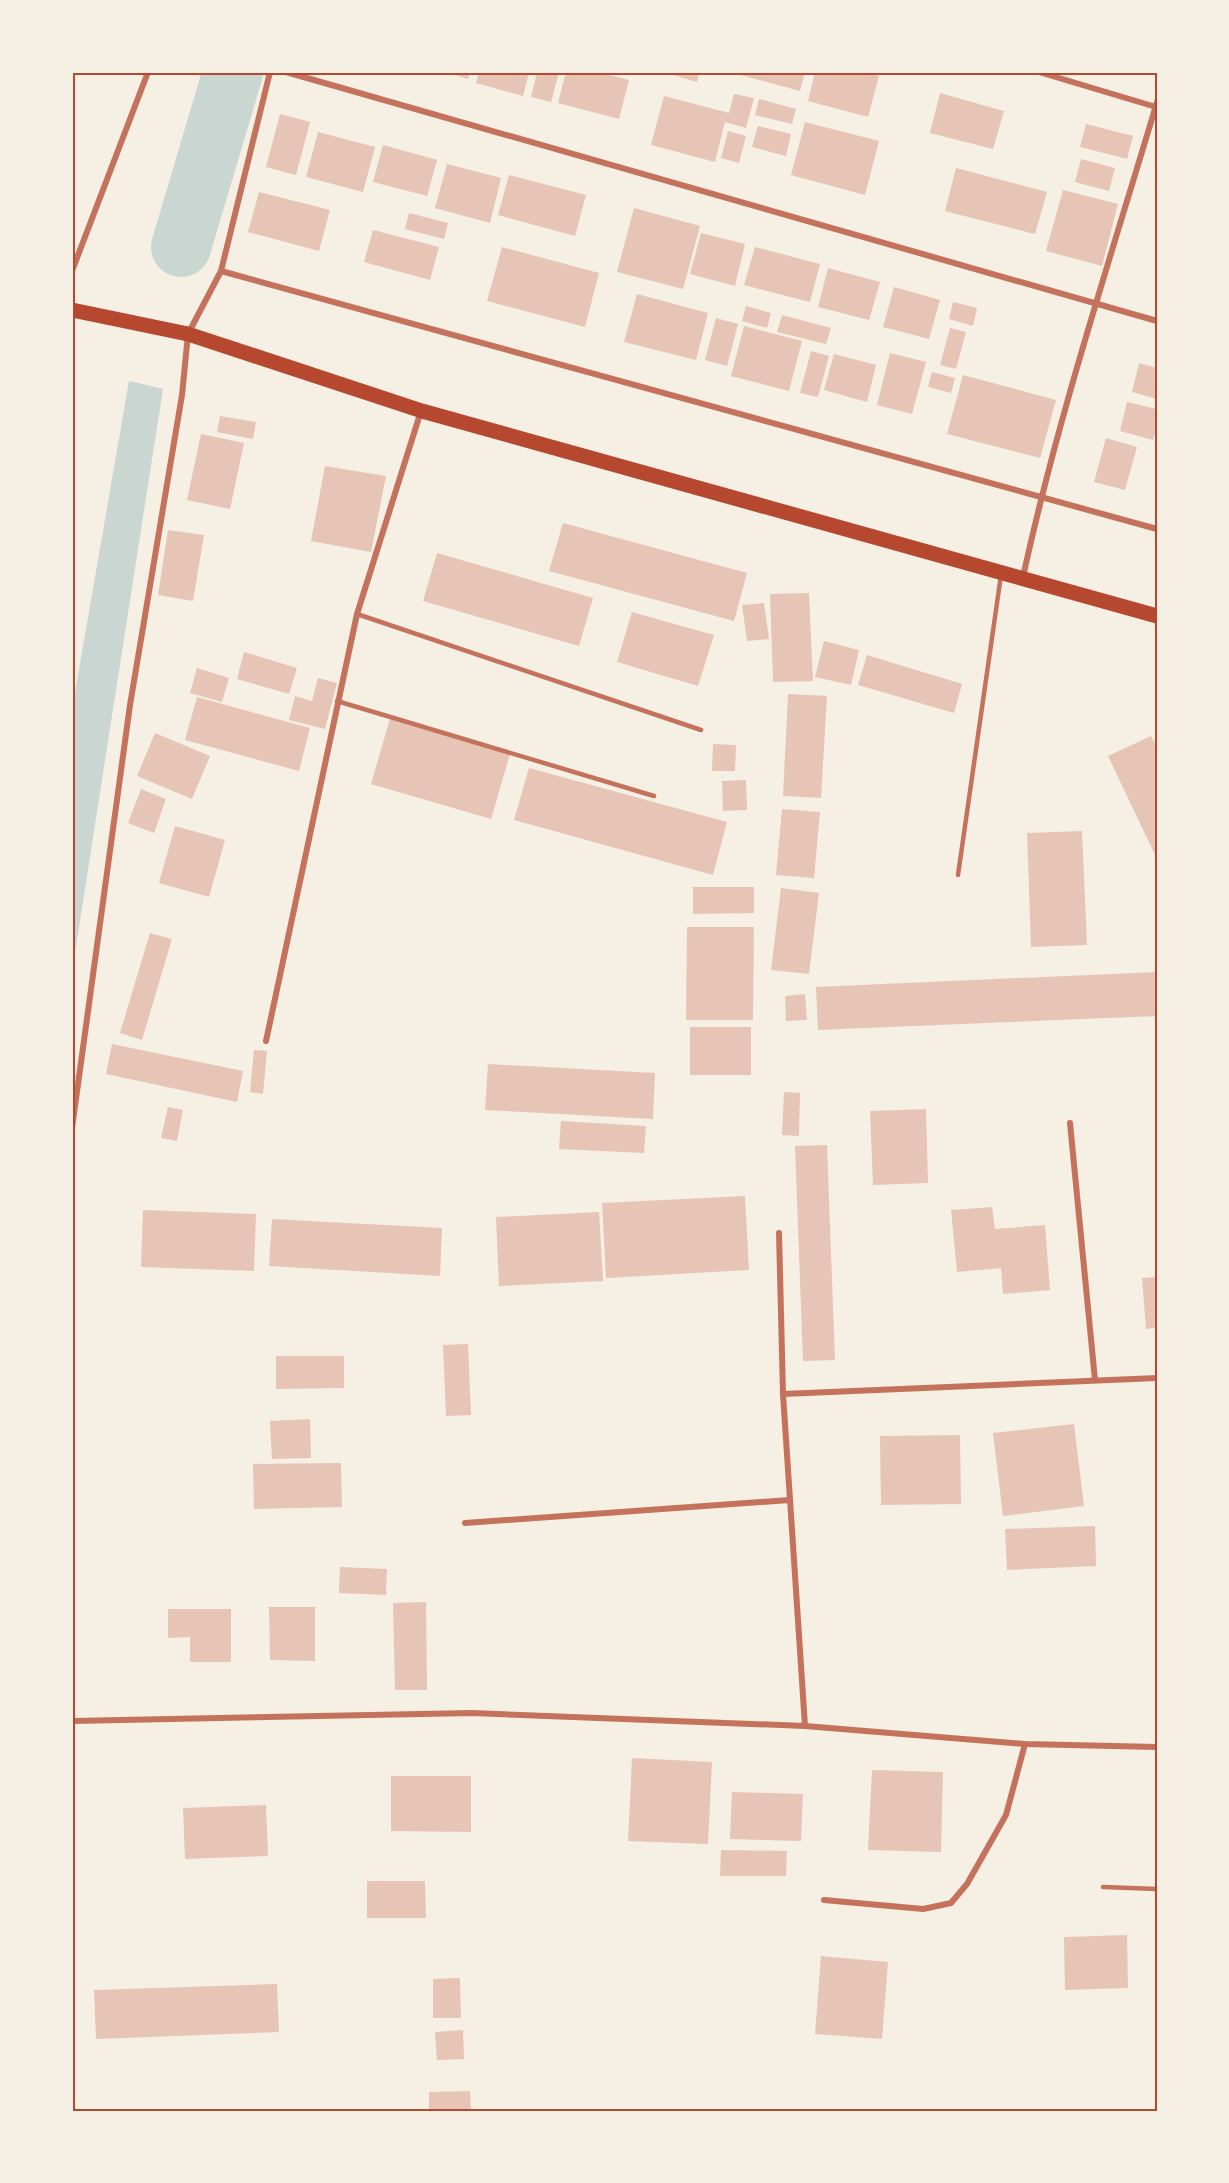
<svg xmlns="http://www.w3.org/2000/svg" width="1229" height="2183" font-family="'DM Sans',sans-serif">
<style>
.water{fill:#c9d6d2}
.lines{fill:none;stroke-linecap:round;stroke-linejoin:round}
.river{stroke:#c9d6d2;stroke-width:60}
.building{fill:#e6c5b7}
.service{stroke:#c5725c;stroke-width:4.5}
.minor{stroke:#c5725c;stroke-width:6}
.primary{stroke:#b5482f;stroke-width:15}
.neatline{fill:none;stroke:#b5482f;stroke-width:2}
</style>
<rect width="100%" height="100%" fill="#f6efe4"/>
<path class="water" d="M129,381L163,389L72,972V710Z"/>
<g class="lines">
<path class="river" d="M181,247L233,72"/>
</g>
<g class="building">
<path d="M446,72H470L468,79Z"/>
<path d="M479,72H529L523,96L476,83Z"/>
<path d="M537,72H559L551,102L531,97Z"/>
<path d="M566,72H599L629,80L619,119L558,103Z"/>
<path d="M663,72H699L697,82Z"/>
<path d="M738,72H805L800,91L737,74Z"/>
<path d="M815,72H864L879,76L868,117L808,101Z"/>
<path d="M940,93L1004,111L993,149L930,133Z"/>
<path d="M734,94L754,98L746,128L725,122L715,162L651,145L664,96L729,113Z"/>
<path d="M759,99L796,109L792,124L755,115Z"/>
<path d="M280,114L310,122L296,175L266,167Z"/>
<path d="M805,122L879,141L865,195L791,175Z"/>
<path d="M1086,124L1133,136L1127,159L1080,147Z"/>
<path d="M758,126L791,134L786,156L752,147Z"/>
<path d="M728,131L746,136L739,163L721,158Z"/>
<path d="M318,132L375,147L363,192L306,177Z"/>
<path d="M383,145L437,160L427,196L373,182Z"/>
<path d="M1081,159L1115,168L1109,191L1075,182Z"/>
<path d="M447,164L501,178L490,223L435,208Z"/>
<path d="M956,168L1047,192L1035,234L945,211Z"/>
<path d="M509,175L586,195L575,236L498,215Z"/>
<path d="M1063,190L1118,204L1102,266L1046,251Z"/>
<path d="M259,192L330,210L319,251L248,232Z"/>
<path d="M634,208L700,226L683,289L617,272Z"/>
<path d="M409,213L448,223L444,239L405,229Z"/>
<path d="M373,230L439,247L430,280L364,262Z"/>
<path d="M701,233L745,244L735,286L690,274Z"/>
<path d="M502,247L599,273L585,327L487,301Z"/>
<path d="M755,247L820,264L810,302L744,285Z"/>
<path d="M828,268L880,282L869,320L818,307Z"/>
<path d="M894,287L940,300L929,339L883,327Z"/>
<path d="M637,294L708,313L696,360L624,342Z"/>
<path d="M953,302L977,308L973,326L949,319Z"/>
<path d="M746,306L771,313L767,328L742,321Z"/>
<path d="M782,315L831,328L826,344L777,332Z"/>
<path d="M716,318L738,324L727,366L705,360Z"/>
<path d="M744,326L802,341L789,391L731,376Z"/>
<path d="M950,328L966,332L956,369L940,365Z"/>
<path d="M811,351L829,356L818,397L800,393Z"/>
<path d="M890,353L926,362L912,414L877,405Z"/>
<path d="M834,354L876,365L867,402L824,390Z"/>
<path d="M1139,363L1157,368V399L1132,392Z"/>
<path d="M932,372L955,378L951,393L928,387Z"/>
<path d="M963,375L1056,400L1040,458L947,434Z"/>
<path d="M1127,402L1157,409V422L1153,440L1120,431Z"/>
<path d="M220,416L256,422L253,439L217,432Z"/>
<path d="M201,434L244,443L230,509L187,500Z"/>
<path d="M1106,438L1137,447L1125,490L1094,482Z"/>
<path d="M325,466L386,476L371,552L311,541Z"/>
<path d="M563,523L747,573L734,621L549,571Z"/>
<path d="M168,530L204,535L193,601L158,595Z"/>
<path d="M437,553L593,598L579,646L423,601Z"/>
<path d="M809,593L813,681L773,682L770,594Z"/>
<path d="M764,603L769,639L747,641L742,605Z"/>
<path d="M632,612L714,635L698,686L617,662Z"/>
<path d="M824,641L859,650L851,685L815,677Z"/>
<path d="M244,652L297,668L289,694L237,679Z"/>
<path d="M867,655L962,684L954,713L858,685Z"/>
<path d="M197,668L229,678L222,702L190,693Z"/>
<path d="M318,678L337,683L325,729L289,720L295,696L312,701Z"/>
<path d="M788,694L827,696L821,798L783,796Z"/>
<path d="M197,697L310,728L299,771L185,740Z"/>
<path d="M390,719L510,754L491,819L371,784Z"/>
<path d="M155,733L210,756L192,799L137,776Z"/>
<path d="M1151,736L1157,748V859L1108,756Z"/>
<path d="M713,744L736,745L735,771H712Z"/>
<path d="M529,768L727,822L713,875L514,820Z"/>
<path d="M746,780L747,810L723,811L722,781Z"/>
<path d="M141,789L166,799L154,833L128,823Z"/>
<path d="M782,809L820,812L814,878L776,875Z"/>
<path d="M175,826L225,840L209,897L159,883Z"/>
<path d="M1082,831L1087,945L1031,947L1027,833Z"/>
<path d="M693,887H754V913L693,914Z"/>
<path d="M781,888L819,893L809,974L771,970Z"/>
<path d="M687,927H754L753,1020H686Z"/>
<path d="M150,933L172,939L142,1040L120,1033Z"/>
<path d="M1157,972V1016L818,1030L816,987Z"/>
<path d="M805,994L807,1020L786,1021L785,996Z"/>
<rect x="690" y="1027" width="61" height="48"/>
<path d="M112,1044L243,1071L237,1102L106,1074Z"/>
<path d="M254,1050L267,1051L263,1094L250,1092Z"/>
<path d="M488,1064L655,1073L653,1119L485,1110Z"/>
<path d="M784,1092L800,1093L799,1136L782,1135Z"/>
<path d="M168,1107L183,1110L177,1141L161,1138Z"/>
<path d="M926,1109L928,1183L873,1185L870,1111Z"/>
<path d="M561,1121L646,1126L644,1153L559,1149Z"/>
<path d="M827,1145L835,1360L803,1361L795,1146Z"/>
<path d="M745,1196L749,1270L606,1278L602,1203Z"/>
<path d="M992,1207L995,1229L1045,1225L1050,1290L1003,1294L1001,1268L957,1272L951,1210Z"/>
<path d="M143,1210L256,1214L254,1271L141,1267Z"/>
<path d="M599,1212L603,1281L499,1286L496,1217Z"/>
<path d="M272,1219L442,1228L440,1276L269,1266Z"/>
<path d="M1157,1277V1328L1146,1329L1142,1278Z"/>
<path d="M468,1344L471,1415L446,1416L443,1345Z"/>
<path d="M276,1356H344V1388L276,1389Z"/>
<path d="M310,1419L311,1458L272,1459L270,1421Z"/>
<path d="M1074,1424L1084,1506L1003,1516L993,1433Z"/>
<path d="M960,1435L961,1504L881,1505L880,1436Z"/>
<path d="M341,1463L342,1507L254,1509L253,1464Z"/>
<path d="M1095,1526L1096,1566L1007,1570L1005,1529Z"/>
<path d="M340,1567L387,1569L386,1595L339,1593Z"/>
<path d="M426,1602L427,1690H395L393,1603Z"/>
<path d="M269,1607H315V1661L270,1660Z"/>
<path d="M168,1609H231V1662H190V1637L168,1638Z"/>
<path d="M632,1758L712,1762L708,1844L628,1841Z"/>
<path d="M872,1770L943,1772L941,1852L868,1850Z"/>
<path d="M391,1776H471V1832L391,1831Z"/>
<path d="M732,1792L803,1794L801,1841L730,1839Z"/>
<path d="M266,1805L268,1856L185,1859L183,1808Z"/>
<path d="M721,1850L787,1851L786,1876H720Z"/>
<path d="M367,1881H425L426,1918H367Z"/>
<path d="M1127,1935L1128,1988L1065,1990L1064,1937Z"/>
<path d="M821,1956L888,1962L882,2039L815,2034Z"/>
<path d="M460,1978L461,2018H433V1979Z"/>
<path d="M277,1984L279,2032L96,2039L94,1990Z"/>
<path d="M463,2030L464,2059L437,2060L435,2032Z"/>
<path d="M470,2091L471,2111H429V2092Z"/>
</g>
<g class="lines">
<g class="service">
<path d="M357,614L701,730"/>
<path d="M337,701L654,796"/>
<path d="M958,875L1001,575"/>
<path d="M1103,1887L1157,1889"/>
</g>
<g class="minor">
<path d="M286,72L1157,321"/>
<path d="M1039,72L1156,107"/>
<path d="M72,271L148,72"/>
<path d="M221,271L1157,529"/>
<path d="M1023,577C1058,416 1110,260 1157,102"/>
<path d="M266,1041L357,614L421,411"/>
<path d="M1070,1123L1095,1380"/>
<path d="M72,1128L130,705L182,395L188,334L221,271L270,72"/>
<path d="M779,1233L783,1394L805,1726"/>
<path d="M783,1394L1157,1378"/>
<path d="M465,1523L790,1500"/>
<path d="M72,1721L472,1713L805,1726L1025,1744L1157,1747"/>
<path d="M824,1900L923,1909L951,1903L967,1884L1006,1815L1025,1744"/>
</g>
<path class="primary" d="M72,310L188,334L422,411L1157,616"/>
</g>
<rect width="1229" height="2183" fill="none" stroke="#f6efe4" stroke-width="147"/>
<rect x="74" y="74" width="1082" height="2036" class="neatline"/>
</svg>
